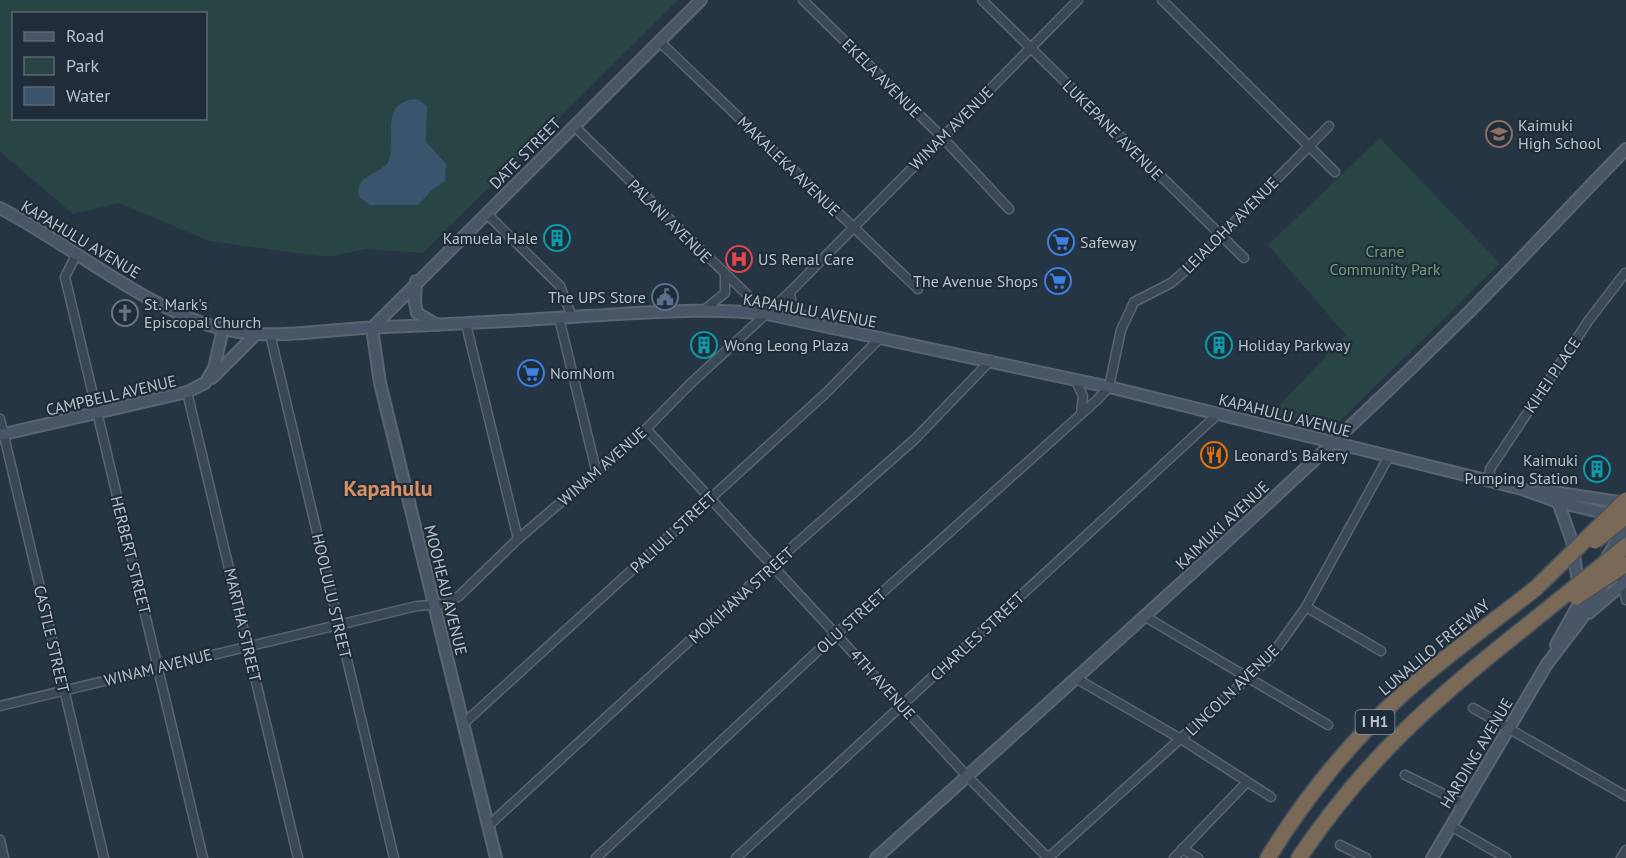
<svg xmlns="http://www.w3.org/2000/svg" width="1626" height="858" font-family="'PT Sans',sans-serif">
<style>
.green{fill:#284445;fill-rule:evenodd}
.water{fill:#3b546d}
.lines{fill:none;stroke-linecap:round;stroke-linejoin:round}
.street-casing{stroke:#596571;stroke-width:11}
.secondary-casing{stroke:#596571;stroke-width:14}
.highway-casing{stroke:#45525e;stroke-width:18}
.street{stroke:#3a4754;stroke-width:8}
.secondary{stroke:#485667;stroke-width:10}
.highway{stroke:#7a6957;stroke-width:15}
.highway-bridge-casing{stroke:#45525e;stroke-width:18;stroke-linecap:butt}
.highway-bridge{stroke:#7a6957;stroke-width:15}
.labels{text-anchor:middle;stroke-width:4.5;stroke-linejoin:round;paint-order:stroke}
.shield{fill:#1f2c39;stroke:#8a95a1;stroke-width:1.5}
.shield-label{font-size:15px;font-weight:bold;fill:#b8c2cd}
.street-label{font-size:16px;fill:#b8c2cd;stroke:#1f2c39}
.poi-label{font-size:16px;fill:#b8c2cd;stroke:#1f2c39;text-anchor:start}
.park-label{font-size:16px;fill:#6e9f75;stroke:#1f2c39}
.district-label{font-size:22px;font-weight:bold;fill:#db8f65;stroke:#1f2c39}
</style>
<rect width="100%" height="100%" fill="#263544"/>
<g class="green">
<path d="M0,0H678L423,253L365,249L334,256H318L209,241L119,203L73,214L0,152ZM14,14H206V118H14Z"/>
<path d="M1380,138L1500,263L1331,430L1271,414L1346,335L1268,245Z"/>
</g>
<path class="water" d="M418,99L427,106L426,142L446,164L445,181L431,191L418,205H370L360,198C352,177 377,175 388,163C398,139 377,101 418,99Z"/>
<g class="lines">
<defs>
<g id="street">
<path d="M803,0L942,137L1009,209"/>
<path d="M982,0L1244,258"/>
<path d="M1162,0L1335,172"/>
<path d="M660,42L918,289"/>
<path d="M574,126L767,314"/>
<path d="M486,213L560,286L572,317"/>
<path d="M77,253L65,277L203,858"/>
<path d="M790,292C791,310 798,313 814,321"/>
<path d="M704,310L725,293V276"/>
<path d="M559,318L596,470"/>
<path d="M466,324L518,539"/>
<path d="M270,334L394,858"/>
<path d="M1075,379L1083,396L1081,414"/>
<path d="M187,392L298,858"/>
<path d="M0,419L104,858"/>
<path d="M646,429L967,776L1048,858"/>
<path d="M1489,481L1490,469L1589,320L1625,273"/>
<path d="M1618,566L1626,600"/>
<path d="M1306,607L1381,651"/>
<path d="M1144,616L1328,725"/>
<path d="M1077,679L1181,739L1271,797"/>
<path d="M0,706L417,606L445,604L459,596L518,539L646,429L690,384L790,292L1078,0"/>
<path d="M1473,708L1626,796"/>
<path d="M463,724L826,393L881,337"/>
<path d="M1405,775L1464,804"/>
<path d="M488,826L772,565L915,439L991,360"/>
<path d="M1451,826L1506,858"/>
<path d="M0,840L4,858"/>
<path d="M1340,845L1366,858"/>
<path d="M1182,849L1198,858"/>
<path d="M596,858L837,633L1098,399L1109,387L1121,330L1134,302L1171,283L1193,264L1329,126"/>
<path d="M736,858L1218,414"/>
<path d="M1048,858L1269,659L1306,607L1389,456"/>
<path d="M1174,858L1247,782"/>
<path d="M1621,858L1626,850"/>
</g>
<g id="secondary">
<path d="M0,208C70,244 148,311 223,329C268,340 318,331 363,328C438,325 512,321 586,316C646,313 707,307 767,314L1109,387L1522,489L1558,502L1617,516"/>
<path d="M416,281L415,302L417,313L437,325"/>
<path d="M372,328L380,383L496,858"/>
<path d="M372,328L701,0"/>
<path d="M212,378L256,334"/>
<path d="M0,435L187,392L205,383L214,368L223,329"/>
<path d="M1540,490L1626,503"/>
<path d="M1558,502L1572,541L1579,589"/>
<path d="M1607,557L1626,527"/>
<path d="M1589,613L1626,581"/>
<path d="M1556,645L1585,593"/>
<path d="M876,858C1074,680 1274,503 1464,317C1519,262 1572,204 1626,149"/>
<path d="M1432,858L1547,664L1580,621L1607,579"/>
</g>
<g id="highway">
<path d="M1268,858C1305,797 1354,737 1407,690C1448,654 1493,622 1536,588"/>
<path d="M1299,858C1364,761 1434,699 1524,628"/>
</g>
</defs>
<use href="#street" class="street-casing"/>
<use href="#secondary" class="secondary-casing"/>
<use href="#highway" class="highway-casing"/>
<use href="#street" class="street"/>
<use href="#secondary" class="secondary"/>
<use href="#highway" class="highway"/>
<defs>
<g id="highway-bridge">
<path d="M1595,541L1626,516"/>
<path d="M1536,588L1626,500"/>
<path d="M1576,597L1626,564"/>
<path d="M1524,628L1626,546"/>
</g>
</defs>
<use href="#highway-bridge" class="highway-bridge-casing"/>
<use href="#highway-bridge" class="highway-bridge"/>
</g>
<defs>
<symbol id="school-ring" viewBox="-11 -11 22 22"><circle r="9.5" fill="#1f2c39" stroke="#8d6e63" stroke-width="1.5"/><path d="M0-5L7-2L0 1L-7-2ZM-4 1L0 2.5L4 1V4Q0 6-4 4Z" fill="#8d6e63"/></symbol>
<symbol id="building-ring" viewBox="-11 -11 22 22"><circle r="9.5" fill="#1f2c39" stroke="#0f9aa8" stroke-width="1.5"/><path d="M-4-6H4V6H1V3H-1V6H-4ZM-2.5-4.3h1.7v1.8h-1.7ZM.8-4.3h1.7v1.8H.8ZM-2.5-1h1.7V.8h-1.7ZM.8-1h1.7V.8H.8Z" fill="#0f9aa8"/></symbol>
<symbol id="supermarket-ring" viewBox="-11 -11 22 22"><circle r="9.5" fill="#1f2c39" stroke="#3f7fe0" stroke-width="1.5"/><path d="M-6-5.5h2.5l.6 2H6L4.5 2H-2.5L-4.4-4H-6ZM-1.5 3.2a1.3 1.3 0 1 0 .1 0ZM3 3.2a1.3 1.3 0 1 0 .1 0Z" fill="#3f7fe0"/></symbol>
<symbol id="hospital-ring" viewBox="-11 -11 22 22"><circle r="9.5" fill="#1f2c39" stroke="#e0444e" stroke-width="1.5"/><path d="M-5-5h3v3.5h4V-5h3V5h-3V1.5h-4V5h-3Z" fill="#e0444e"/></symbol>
<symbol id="civic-ring" viewBox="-11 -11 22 22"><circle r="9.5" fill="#1f2c39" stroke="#5c6f8a" stroke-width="1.5"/><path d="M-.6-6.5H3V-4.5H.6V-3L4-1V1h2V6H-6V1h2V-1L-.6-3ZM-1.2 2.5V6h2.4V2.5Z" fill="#5c6f8a"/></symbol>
<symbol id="church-ring" viewBox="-11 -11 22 22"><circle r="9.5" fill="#1f2c39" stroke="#6b7280" stroke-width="1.5"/><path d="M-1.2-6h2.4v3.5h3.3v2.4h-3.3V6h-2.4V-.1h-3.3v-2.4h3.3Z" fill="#6b7280"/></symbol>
<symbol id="restaurant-ring" viewBox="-11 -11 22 22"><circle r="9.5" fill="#1f2c39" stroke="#e8710a" stroke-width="1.5"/><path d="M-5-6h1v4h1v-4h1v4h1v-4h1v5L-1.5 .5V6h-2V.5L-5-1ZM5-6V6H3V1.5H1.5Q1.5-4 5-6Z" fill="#e8710a"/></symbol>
</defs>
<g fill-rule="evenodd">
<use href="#school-ring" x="1484" y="119" width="30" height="30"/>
<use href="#building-ring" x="542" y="223" width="30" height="30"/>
<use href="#supermarket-ring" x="1046" y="227" width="30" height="30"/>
<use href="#hospital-ring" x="724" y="244" width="30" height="30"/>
<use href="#supermarket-ring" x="1043" y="266" width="30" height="30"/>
<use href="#civic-ring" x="650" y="282" width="30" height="30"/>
<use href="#church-ring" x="110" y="298" width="30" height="30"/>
<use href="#building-ring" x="689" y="330" width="30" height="30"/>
<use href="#building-ring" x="1204" y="330" width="30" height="30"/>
<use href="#supermarket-ring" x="516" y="358" width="30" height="30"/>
<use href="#restaurant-ring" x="1199" y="440" width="30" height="30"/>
<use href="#building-ring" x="1582" y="454" width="30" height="30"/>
</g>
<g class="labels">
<rect class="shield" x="1355.5" y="710" width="39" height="24" rx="4.5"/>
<g class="shield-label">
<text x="1375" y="727">I H1</text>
</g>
<g class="street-label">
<text transform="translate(882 78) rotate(45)" y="6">EKELA AVENUE</text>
<text transform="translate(951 128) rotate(-45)" y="6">WINAM AVENUE</text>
<text transform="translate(1113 130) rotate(45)" y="6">LUKEPANE AVENUE</text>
<text transform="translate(525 153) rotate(-45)" y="6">DATE STREET</text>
<text transform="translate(789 166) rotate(44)" y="6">MAKALEKA AVENUE</text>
<text transform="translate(670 221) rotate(45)" y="6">PALANI AVENUE</text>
<text transform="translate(1230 225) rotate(-45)" y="6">LEIALOHA AVENUE</text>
<text transform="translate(81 239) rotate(31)" y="6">KAPAHULU AVENUE</text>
<text transform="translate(810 310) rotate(10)" y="6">KAPAHULU AVENUE</text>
<text transform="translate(1552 375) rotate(-56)" y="6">KIHEI PLACE</text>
<text transform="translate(111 395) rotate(-13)" y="6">CAMPBELL AVENUE</text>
<text transform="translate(1285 415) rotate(14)" y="6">KAPAHULU AVENUE</text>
<text transform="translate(602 466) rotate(-41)" y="6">WINAM AVENUE</text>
<text transform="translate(1222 525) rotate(-43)" y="6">KAIMUKI AVENUE</text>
<text transform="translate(673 532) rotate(-43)" y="6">PALIULI STREET</text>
<text transform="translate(131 555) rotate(76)" y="6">HERBERT STREET</text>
<text transform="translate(446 590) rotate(76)" y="6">MOOHEAU AVENUE</text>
<text transform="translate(741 595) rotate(-42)" y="6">MOKIHANA STREET</text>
<text transform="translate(332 596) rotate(77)" y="6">HOOLULU STREET</text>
<text transform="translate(851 621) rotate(-42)" y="6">OLU STREET</text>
<text transform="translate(243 625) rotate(77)" y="6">MARTHA STREET</text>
<text transform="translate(977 636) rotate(-43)" y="6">CHARLES STREET</text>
<text transform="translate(52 639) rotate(77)" y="6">CASTLE STREET</text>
<text transform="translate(1434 647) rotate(-40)" y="6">LUNALILO FREEWAY</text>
<text transform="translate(158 667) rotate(-14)" y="6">WINAM AVENUE</text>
<text transform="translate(883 684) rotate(48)" y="6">4TH AVENUE</text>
<text transform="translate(1232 690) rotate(-44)" y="6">LINCOLN AVENUE</text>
<text transform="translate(1476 753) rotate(-59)" y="6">HARDING AVENUE</text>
</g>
<g class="poi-label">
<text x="1518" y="131">Kaimuki<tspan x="1518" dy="18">High School</tspan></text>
<text x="538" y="244" text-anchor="end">Kamuela Hale</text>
<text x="1080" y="248">Safeway</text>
<text x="758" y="265">US Renal Care</text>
<text x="1038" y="287" text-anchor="end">The Avenue Shops</text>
<text x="646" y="303" text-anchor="end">The UPS Store</text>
<text x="144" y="310">St. Mark's<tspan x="144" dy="18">Episcopal Church</tspan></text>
<text x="724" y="351">Wong Leong Plaza</text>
<text x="1238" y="351">Holiday Parkway</text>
<text x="550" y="379">NomNom</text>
<text x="1234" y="461">Leonard's Bakery</text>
<text x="1578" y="466" text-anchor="end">Kaimuki<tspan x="1578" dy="18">Pumping Station</tspan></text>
</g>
<g class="park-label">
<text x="1385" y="257">Crane<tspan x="1385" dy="18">Community Park</tspan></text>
</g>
<g class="district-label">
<text x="388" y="496">Kapahulu</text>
</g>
</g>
<rect x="12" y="12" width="195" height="108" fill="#1f2c39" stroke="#5c6874" stroke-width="1.5"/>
<rect x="24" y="32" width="30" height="9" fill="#485667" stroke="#5c6874" stroke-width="1.5"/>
<text x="66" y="42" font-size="18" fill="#b8c2cd">Road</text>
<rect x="24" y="57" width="30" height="18" fill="#284445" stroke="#5c6874" stroke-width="1.5"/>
<text x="66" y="72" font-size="18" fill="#b8c2cd">Park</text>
<rect x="24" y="87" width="30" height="18" fill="#3b546d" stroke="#5c6874" stroke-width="1.5"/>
<text x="66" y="102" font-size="18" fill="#b8c2cd">Water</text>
</svg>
